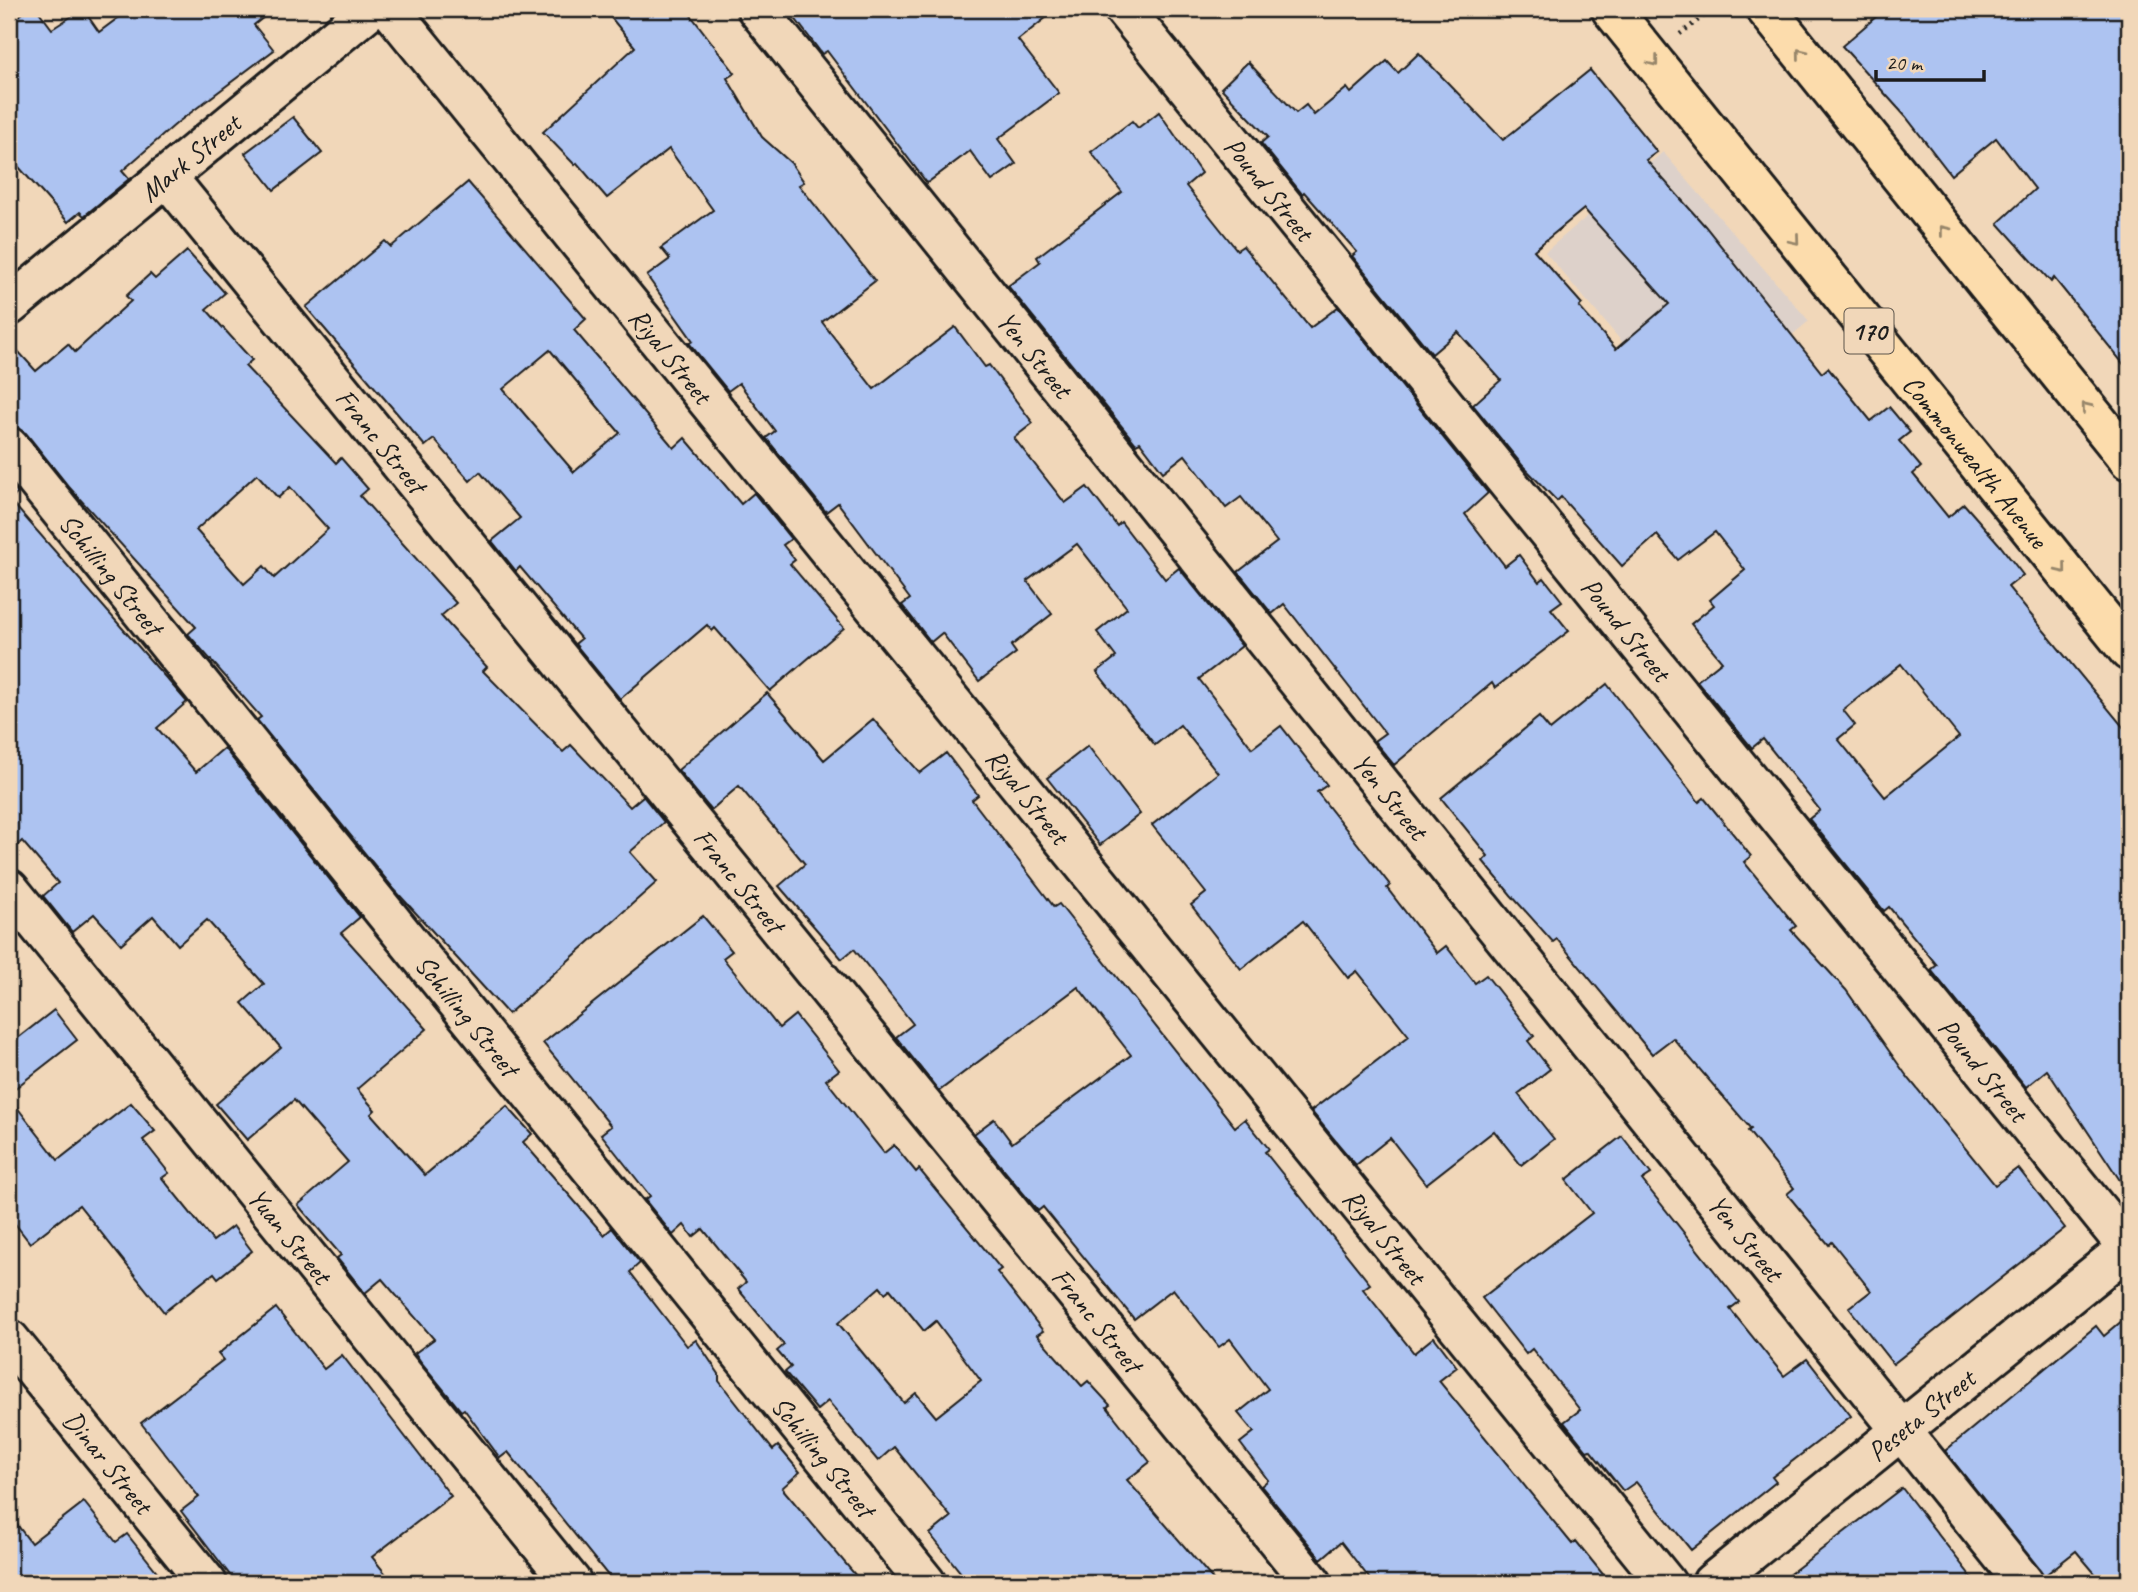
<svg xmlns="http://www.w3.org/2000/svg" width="2138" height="1592" font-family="Caveat,sans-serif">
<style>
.built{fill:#ddd1ca}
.building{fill:#adc3f1;stroke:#1c1c1c;stroke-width:2;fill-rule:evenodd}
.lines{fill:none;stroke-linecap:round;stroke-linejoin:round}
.minor-casing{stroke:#1c1c1c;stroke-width:44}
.major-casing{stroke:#1c1c1c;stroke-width:44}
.path{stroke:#1c1c1c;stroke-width:4.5;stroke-dasharray:2 5;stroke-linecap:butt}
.minor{stroke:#f1d7b9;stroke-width:38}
.major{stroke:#fcdcac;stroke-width:38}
.oneway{stroke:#97866b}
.labels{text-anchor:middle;stroke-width:5;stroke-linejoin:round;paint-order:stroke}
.shield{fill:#f1d7b9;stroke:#5c544b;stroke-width:2}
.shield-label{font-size:26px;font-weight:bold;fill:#1c1c1c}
.street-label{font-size:28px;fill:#1c1c1c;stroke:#f1d7b9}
</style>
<rect width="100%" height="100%" fill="#f1d7b9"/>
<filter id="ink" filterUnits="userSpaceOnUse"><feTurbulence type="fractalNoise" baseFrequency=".0143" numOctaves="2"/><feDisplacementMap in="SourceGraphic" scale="14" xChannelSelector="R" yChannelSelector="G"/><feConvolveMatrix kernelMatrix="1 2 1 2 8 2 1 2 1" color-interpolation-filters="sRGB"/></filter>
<g filter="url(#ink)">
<path class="built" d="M1663,152L1809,321L1689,420L1545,252Z"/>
<g class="building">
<path d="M28,9H37L52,29L83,9L99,32L130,9H274L254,25L274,50L177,123L122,171L129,179L84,216L80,212L68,222L9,156V24Z"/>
<path d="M604,9H686L735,73L727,78L762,137L791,163L804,182L799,185L875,281L822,322L874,389L955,327L985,367L989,365L1033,423L1014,438L1065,503L1087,487L1117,526L1121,522L1165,579L1179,568L1242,646L1199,679L1252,748L1281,726L1327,785L1317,792L1390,885L1387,888L1437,953L1446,946L1475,983L1486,975L1534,1036L1528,1041L1550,1069L1518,1094L1554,1139L1521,1165L1494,1131L1426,1184L1390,1138L1356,1165L1339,1145L1311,1111L1409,1036L1357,971L1348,978L1303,921L1241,969L1191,905L1206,893L1152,825L1218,773L1180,725L1155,745L1097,672L1116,657L1097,632L1127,608L1077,544L1027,581L1052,614L1011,646L1016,653L979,681L942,633L931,642L902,605L910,599L838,503L826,512L766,438L775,431L739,383L728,391L689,343L693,341L647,276L670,259L661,248L713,210L669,149L607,198L577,163L575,165L543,132L635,47Z"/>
<path d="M788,9H1057L1018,40L1059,93L998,139L1016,164L992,181L970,151L927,183L827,51L822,54Z"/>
<path d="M1885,9H2129V371L2054,278L2051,282L1998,223L2035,189L1996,138L1951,175L1906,117L1842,46Z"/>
<path d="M1419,53L1503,140L1590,70L1657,152L1646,160L1705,226L1822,373L1828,368L1871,421L1889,407L1910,432L1899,441L1921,467L1913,474L1948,517L1964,504L1999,544L2023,575L2008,587L2129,734V1194L2047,1070L2026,1087L1931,970L1937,965L1889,907L1884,911L1809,819L1820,810L1763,739L1752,748L1697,681L1722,661L1691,624L1714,605L1710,600L1745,570L1715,532L1678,560L1657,535L1622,566L1561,497L1557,501L1522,465L1473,405L1501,380L1458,332L1432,354L1352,256L1357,252L1304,192L1302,194L1261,143L1268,137L1221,88L1248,62L1296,113L1306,105L1314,115L1347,88L1351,93L1387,61L1398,73ZM1584,209L1669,304L1616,349L1579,307L1582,304L1534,250ZM1901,664L1959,737L1885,797L1838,739L1855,725L1843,710Z"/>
<path d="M1159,112L1201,173L1186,186L1237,250L1243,246L1310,328L1338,307L1488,493L1465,514L1505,566L1519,555L1539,582L1544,578L1562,601L1551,609L1569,631L1495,688L1492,683L1394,765L1374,741L1385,733L1284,604L1272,614L1238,572L1277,542L1241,497L1226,508L1185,455L1163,472L1140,442L1136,444L1008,286L1040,262L1037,257L1122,192L1091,152L1132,121L1138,128Z"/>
<path d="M293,117L322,153L274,190L245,153Z"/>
<path d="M468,182L586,319L574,330L674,448L685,438L741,504L754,493L791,539L783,545L795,560L790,564L844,628L770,691L715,628L712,631L707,625L620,699L575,644L581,639L520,567L516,571L492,541L520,518L480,472L470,481L434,439L425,446L306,307L385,241L391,247ZM550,350L620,433L574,472L503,389Z"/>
<path d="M187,251L225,293L206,309L252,360L245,366L336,463L341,458L368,489L360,496L456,603L441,616L487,667L483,671L563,752L571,745L630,807L643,796L664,822L630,852L657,882L508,1014L393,888L257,720L261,717L188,634L196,627L69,487L26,433L9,426V341L36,371L68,344L75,352L131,301L126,296L150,274L155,279ZM257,474L278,498L290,487L328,529L274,578L264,566L244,584L196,530Z"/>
<path d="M9,482L18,493L10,500L187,702L157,728L196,772L224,748L360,917L341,933L427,1029L357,1089L375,1110L371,1114L425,1175L507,1106L532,1134L523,1142L604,1235L612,1228L640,1263L630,1272L687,1346L696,1340L719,1374V1381L773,1450L778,1446L800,1472L782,1488L862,1583H614L508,1452L500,1458L464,1409L461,1411L421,1362L415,1353L434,1339L382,1279L365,1293L337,1258L341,1255L298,1205L348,1162L294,1100L247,1140L216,1104L281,1048L242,1003L264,984L207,920L178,945L153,916L121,944L94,914L72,932L43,896L58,883L22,841L9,853Z"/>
<path d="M1607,684L1699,802L1704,798L1751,856L1744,862L1796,926L1791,930L1846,990L1906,1075L1995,1185L2018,1168L2065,1228L1893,1364L1849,1308L1871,1291L1832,1242L1829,1245L1787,1194L1794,1188L1748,1131L1751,1129L1673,1038L1652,1054L1557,939L1553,942L1511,895L1483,861L1488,856L1441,798L1539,717L1550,730Z"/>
<path d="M767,693L824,760L873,719L920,773L946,753L978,795L972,800L1054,907L1059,904L1235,1127L1245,1119L1269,1149L1265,1152L1370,1284L1363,1289L1414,1353L1434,1337L1457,1367L1439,1381L1572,1544L1576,1541L1610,1583H1373L1341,1542L1321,1559L1261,1486L1268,1480L1240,1443L1254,1432L1238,1413L1268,1389L1230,1339L1219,1347L1173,1289L1134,1319L1043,1207L1038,1211L974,1134L994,1119L1012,1143L1131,1055L1078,987L939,1091L896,1037L913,1024L854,949L842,959L779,886L805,864L739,786L711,810L678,770Z"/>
<path d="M1088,746L1140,814L1100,845L1047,778Z"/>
<path d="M703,916L732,951L723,958L779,1028L795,1015L839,1070L826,1080L884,1153L894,1145L916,1172L919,1169L1001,1269L997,1272L1043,1331L1037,1335L1082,1386L1088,1381L1110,1405L1107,1407L1150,1462L1127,1480L1216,1583H969L930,1534L951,1517L894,1447L878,1461L828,1401L817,1410L785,1372L791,1367L777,1351L784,1345L738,1289L746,1282L703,1229L693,1237L684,1225L673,1235L645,1200L650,1196L601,1134L611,1126L543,1043ZM880,1287L885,1293L890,1289L924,1331L936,1321L981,1381L936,1417L916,1393L904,1403L838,1323Z"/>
<path d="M54,1010L77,1040L9,1093V1045Z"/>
<path d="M9,1097L58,1160L131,1103L155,1131L143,1140L169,1173L162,1178L213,1241L233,1226L252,1251L218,1278L214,1273L164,1312L79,1205L30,1243L9,1216Z"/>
<path d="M1622,1136L1651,1174L1642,1180L1739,1302L1730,1309L1784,1376L1807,1359L1851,1416L1772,1477L1776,1482L1691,1550L1636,1482L1623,1491L1590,1450L1587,1451L1564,1422L1580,1410L1532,1349L1526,1354L1482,1298L1592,1213L1566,1180Z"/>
<path d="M276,1308L324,1369L342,1355L451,1496L372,1557L393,1583H236L181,1511L199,1497L141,1423L223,1360L218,1354Z"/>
<path d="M2129,1315V1583H2103L2076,1551L2044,1576L1945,1451L2096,1326L2104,1336Z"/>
<path d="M1902,1488L1976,1583H1778Z"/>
<path d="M84,1502L116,1542L127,1534L166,1583H9V1514L31,1543Z"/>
</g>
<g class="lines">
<defs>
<g id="minor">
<path id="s1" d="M390,9L1666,1583"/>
<path id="s2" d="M757,9L2024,1583"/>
<path id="s3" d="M1124,9L2129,1249"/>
<path id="s4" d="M166,176L1312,1583"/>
<path id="s5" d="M9,306L370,9"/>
<path id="s6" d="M9,447L926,1583"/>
<path id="s7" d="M9,889L572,1583"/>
<path id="s8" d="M9,1339L207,1583"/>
<path id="s9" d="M1712,1583L2129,1247"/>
</g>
<g id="major">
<path id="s10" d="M1611,9L2129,651"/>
<path d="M1766,9L2129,460"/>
</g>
</defs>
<use href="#minor" class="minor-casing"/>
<use href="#major" class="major-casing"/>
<path class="path" d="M1680,34L1713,9"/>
<use href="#minor" class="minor"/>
<use href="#major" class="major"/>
</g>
<defs><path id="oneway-chevron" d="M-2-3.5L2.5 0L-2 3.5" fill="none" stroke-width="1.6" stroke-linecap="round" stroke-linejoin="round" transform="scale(1.75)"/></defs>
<g class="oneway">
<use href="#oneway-chevron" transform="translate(1801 53) rotate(-129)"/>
<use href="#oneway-chevron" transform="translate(1654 62) rotate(52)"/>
<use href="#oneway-chevron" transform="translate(1944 230) rotate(-129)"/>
<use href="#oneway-chevron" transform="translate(1795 240) rotate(50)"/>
<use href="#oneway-chevron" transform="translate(2086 407) rotate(-129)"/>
<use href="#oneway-chevron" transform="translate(2062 569) rotate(51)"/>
</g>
</g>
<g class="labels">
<rect class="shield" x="1844.5" y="308.5" width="49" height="45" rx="5"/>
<g class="shield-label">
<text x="1869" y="340">170</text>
</g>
<g class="street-label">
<text dy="10" stroke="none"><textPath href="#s5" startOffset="234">Mark Street</textPath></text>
<text dy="10" stroke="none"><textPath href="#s3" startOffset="231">Pound Street</textPath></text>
<text dy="10" stroke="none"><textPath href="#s2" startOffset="443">Yen Street</textPath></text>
<text dy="10" stroke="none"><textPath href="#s1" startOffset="446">Riyal Street</textPath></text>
<text dy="10" stroke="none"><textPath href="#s4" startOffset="341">Franc Street</textPath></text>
<text dy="10" stroke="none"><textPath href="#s10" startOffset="581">Commonwealth Avenue</textPath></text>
<text dy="10" stroke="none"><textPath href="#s6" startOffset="163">Schilling Street</textPath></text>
<text dy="10" stroke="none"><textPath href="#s3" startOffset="798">Pound Street</textPath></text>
<text dy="10" stroke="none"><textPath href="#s1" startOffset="1013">Riyal Street</textPath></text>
<text dy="10" stroke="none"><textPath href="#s2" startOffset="1010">Yen Street</textPath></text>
<text dy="10" stroke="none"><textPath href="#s4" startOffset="908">Franc Street</textPath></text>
<text dy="10" stroke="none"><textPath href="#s6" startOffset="730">Schilling Street</textPath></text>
<text dy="10" stroke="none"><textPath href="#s3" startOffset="1365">Pound Street</textPath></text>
<text dy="10" stroke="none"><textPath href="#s7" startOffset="446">Yuan Street</textPath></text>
<text dy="10" stroke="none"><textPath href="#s1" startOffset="1580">Riyal Street</textPath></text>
<text dy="10" stroke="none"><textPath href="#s2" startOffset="1577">Yen Street</textPath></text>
<text dy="10" stroke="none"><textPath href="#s4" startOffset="1475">Franc Street</textPath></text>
<text dy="10" stroke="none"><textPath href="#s9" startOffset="268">Peseta Street</textPath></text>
<text dy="10" stroke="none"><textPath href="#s6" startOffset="1297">Schilling Street</textPath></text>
<text dy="10" stroke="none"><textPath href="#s8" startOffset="158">Dinar Street</textPath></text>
</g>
</g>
<rect width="2138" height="1592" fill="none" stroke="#f1d7b9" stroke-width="35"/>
<rect x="18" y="18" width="2103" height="1557" fill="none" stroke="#1c1c1c" stroke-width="2.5" filter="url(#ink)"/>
<path d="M1876 70v10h108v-10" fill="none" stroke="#1c1c1c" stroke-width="3.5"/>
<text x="1886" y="70" font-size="21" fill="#1c1c1c" stroke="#f1d7b9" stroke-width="5" paint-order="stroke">20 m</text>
</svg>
